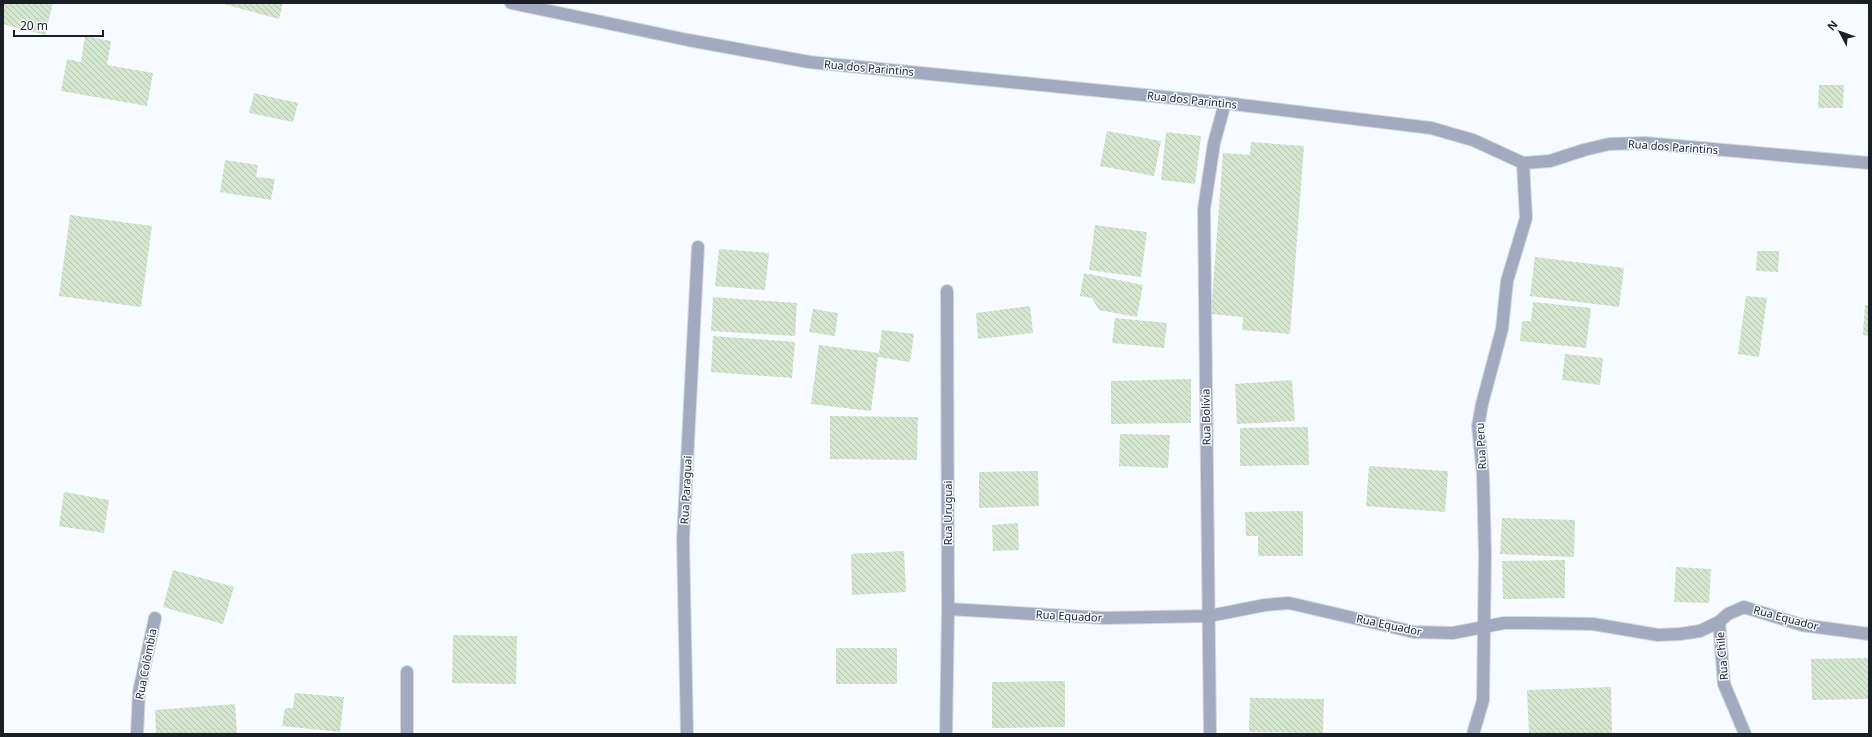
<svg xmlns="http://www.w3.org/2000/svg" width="1872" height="737" font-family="'Noto Sans',sans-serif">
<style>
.building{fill:url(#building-back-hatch)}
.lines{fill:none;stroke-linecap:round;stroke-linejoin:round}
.street-casing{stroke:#d4d7dc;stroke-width:14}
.street{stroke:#a1aabe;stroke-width:12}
.labels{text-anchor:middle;stroke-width:3;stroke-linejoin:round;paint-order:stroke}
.street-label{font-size:11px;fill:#1a1e27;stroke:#f7faff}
</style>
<defs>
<pattern id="building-back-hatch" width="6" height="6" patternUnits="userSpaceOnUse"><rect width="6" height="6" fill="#d4e6ce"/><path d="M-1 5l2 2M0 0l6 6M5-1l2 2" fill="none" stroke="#b5c5b1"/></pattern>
</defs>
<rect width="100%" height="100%" fill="#f7faff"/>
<g class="building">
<path d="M3,3H53L45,35L3,24Z"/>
<path d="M220,3H283L279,19Z"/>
<path d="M85,36L111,41L107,65L153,73L147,106L61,91L67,59L81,62Z"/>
<path d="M1819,85H1844L1843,108H1818Z"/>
<path d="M254,93L298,103L293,122L249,113Z"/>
<path d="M1107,131L1161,141L1154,176L1100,166Z"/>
<path d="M1166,132L1201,136L1195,184L1161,180Z"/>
<path d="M1251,142L1304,146L1290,334L1242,330L1243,317L1211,314L1223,153L1250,155Z"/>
<path d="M225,160L258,165L256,177L275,179L271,200L220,192Z"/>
<path d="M70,215L152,226L141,307L59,296Z"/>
<path d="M1095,225L1147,232L1141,277L1089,270Z"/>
<path d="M719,249L769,253L765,290L715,286Z"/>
<path d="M1757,251H1779L1778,272L1756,271Z"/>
<path d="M1535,257L1624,268L1619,307L1530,296Z"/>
<path d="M1084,273L1143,285L1137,317L1099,310L1092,298L1080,296Z"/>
<path d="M1746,296L1767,298L1759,357L1738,354Z"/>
<path d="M713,297L797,303L795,336L711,331Z"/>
<path d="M1533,302L1591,308L1586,348L1520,341L1522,321H1531Z"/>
<path d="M1865,305L1869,306V336L1863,335Z"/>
<path d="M1030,306L1033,333L978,339L976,313Z"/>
<path d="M813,309L838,313L835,336L809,332Z"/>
<path d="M1115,318L1167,323L1164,348L1112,343Z"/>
<path d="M882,330L914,334L910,362L878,357L871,411L811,404L819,345L879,353Z"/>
<path d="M713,336L795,342L792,378L711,372Z"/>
<path d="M1565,354L1603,358L1600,385L1562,380Z"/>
<path d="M1191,379V423L1111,424V381Z"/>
<path d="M1292,380L1295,421L1237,424L1235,384Z"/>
<path d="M830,416L918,417L917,460L830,459Z"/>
<path d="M1308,427L1309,465L1240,466V428Z"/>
<path d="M1120,434L1170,435L1168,468L1119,466Z"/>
<path d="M1369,466L1448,471L1445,512L1366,506Z"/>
<path d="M1038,471L1039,506L979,508V472Z"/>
<path d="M64,492L109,500L104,533L59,526Z"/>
<path d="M1303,511V556H1258V536H1246L1245,512Z"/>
<path d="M1502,518L1575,520L1574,557L1500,554Z"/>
<path d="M1018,523L1019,550L993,551L992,525Z"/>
<path d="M904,551L906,592L852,595L851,554Z"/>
<path d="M1565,560V598L1503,599L1502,561Z"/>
<path d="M1676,567L1711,569L1709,603L1674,602Z"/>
<path d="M173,570L234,587L223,624L163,607Z"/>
<path d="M453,635L517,636L516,684L452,683Z"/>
<rect x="836" y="648" width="61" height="36"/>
<path d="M1869,658V699L1812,700L1811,659Z"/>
<path d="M1065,681V727L992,728V682Z"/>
<path d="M1611,687L1612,734H1529L1527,690Z"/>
<path d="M295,693L344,697L340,732L282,726L285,708H293Z"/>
<path d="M1250,698L1324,699L1323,733L1249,732Z"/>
<path d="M235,704L237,734H156L155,710Z"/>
</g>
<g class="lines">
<defs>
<g id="street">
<path d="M511,3L688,40L809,62L1225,103L1431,128L1473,140L1523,163L1550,161L1584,150L1609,144L1645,143L1869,163"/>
<path d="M948,609L1105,618L1209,616L1265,605L1289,603L1414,632L1453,633L1504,623H1530L1593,624L1658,635L1680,634L1700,631L1719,622L1728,614L1744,607L1802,625L1869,634"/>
<path d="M1719,622L1724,684L1745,734"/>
<path d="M137,734L139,692L155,618"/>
<path d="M407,734V672"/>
<path d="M687,734L683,540L698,247"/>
<path d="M946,734L948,609L947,291"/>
<path d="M1210,734L1204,209L1214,143L1225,103"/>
<path d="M1473,734L1483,700L1485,554L1483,475L1478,426L1482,404L1502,329L1507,281L1526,218L1523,163"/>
</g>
</defs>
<use href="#street" class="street-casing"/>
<use href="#street" class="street"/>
</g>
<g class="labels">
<g class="street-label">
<text transform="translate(869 68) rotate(5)" y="4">Rua dos Parintins</text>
<text transform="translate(1192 100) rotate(6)" y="4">Rua dos Parintins</text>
<text transform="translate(1673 147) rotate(4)" y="4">Rua dos Parintins</text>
<text transform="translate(1206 417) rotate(-91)" y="4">Rua Bolívia</text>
<text transform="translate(1481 446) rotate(-93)" y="4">Rua Peru</text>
<text transform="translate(686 490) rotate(-87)" y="4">Rua Paraguai</text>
<text transform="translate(948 513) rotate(-90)" y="4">Rua Uruguai</text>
<text transform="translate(1069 616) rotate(3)" y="4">Rua Equador</text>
<text transform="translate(1786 618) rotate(15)" y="4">Rua Equador</text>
<text transform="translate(1389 625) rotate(12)" y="4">Rua Equador</text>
<text transform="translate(1722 656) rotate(-95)" y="4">Rua Chile</text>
<text transform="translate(146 664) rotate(-79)" y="4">Rua Colômbia</text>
</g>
</g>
<rect width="1872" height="737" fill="none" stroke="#1a1e27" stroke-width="8"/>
<g transform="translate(1840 32) rotate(311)" stroke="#f7faff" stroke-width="3" paint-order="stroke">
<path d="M0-3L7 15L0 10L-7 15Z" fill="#1a1e27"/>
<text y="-6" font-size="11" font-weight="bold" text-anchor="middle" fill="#1a1e27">N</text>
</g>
<path d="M14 30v6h89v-6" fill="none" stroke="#1a1e27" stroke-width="2"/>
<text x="20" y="30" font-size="12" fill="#1a1e27" stroke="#f7faff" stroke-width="3" paint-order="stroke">20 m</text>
</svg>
